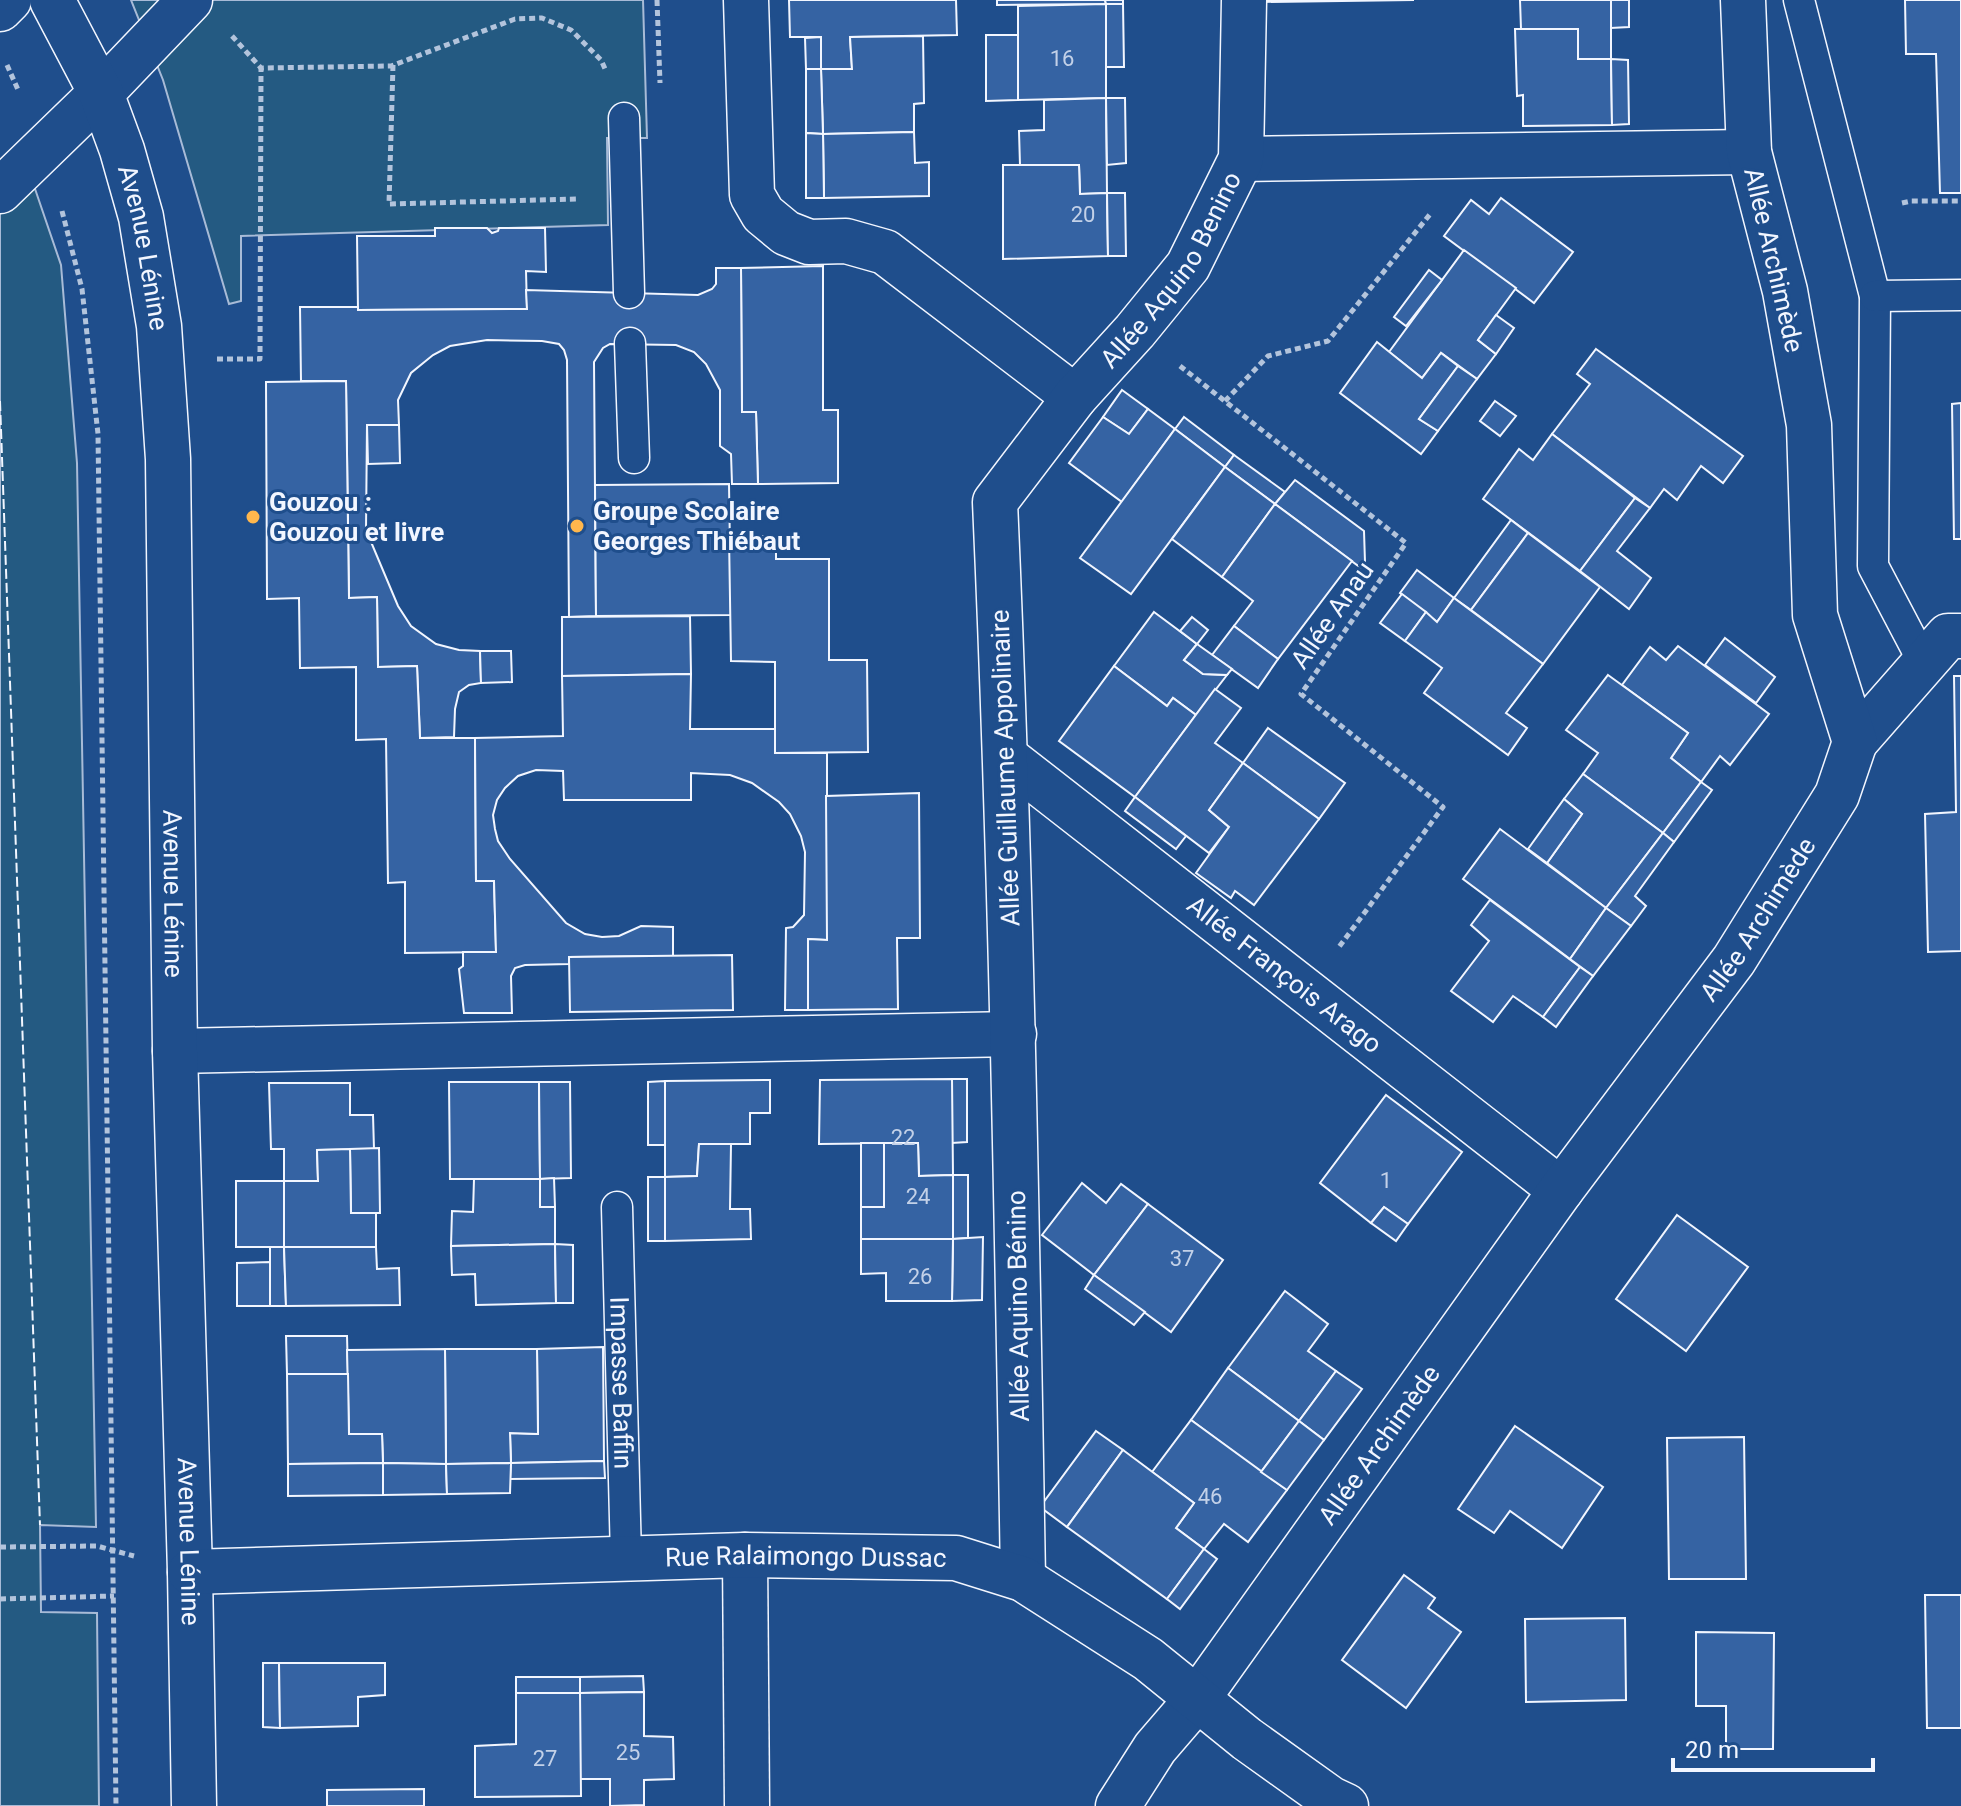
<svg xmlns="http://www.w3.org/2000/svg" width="1961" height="1806" font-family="Roboto,sans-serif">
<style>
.green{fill:#245a82;stroke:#a8bbd7;stroke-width:2}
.building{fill:#3563a3;stroke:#f2f6ff;stroke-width:2}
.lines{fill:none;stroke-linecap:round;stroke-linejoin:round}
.lane-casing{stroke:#f2f6ff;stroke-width:33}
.street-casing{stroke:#f2f6ff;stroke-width:47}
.secondary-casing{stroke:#f2f6ff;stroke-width:47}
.path{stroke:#b3c4dc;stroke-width:5;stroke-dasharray:6 4;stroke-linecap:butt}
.lane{stroke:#1f4e8c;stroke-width:30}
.street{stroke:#1f4e8c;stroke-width:44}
.secondary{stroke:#1f4e8c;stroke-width:44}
.fence{stroke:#f2f6ff;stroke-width:2;stroke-dasharray:10 4;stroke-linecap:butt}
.poi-dot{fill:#ffb74d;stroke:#1f4e8c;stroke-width:3}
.labels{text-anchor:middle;stroke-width:6;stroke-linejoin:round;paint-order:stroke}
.number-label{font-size:22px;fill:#c3d1e8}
.street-label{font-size:26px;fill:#f2f6ff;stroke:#1f4e8c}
.poi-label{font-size:26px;font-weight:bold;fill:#f2f6ff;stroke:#1f4e8c;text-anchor:start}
</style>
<rect width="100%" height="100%" fill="#1f4e8c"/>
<g class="green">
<path d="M131,0H643L647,138H607L608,225L241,236V301L229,304L163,80Z"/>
<path d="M33,183L61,265L77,463L96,1527L40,1525L41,1612L97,1613L99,1806H0V214Z"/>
</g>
<g class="building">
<path d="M789,0H956L957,35L850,37L852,69H821V37H790Z"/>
<path d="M997,0H1105L1106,4L997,5Z"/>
<path d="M1105,0H1123V4H1106Z"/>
<path d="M1261,0H1414L1261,2Z"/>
<path d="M1520,0H1611V59H1578V29H1521Z"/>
<path d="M1611,0H1629V27L1611,28Z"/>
<path d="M1905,0H1961V193H1940L1936,54H1906Z"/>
<path d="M1106,4H1123L1124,67H1105Z"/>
<path d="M1106,4V98L1018,100V6Z"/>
<path d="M1515,29H1578V59H1611L1612,125L1523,126V95L1517,96Z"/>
<path d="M986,35H1018V100L986,101Z"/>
<path d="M923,36L924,103L914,104V132L823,134L821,69H852L850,37Z"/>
<path d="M821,37V69H806L805,38Z"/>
<path d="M1611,59L1628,60L1629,124L1612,125Z"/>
<path d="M806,69H821L823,134L806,133Z"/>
<path d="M1106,98L1107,193L1080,194L1079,165H1020L1019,131L1044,130V100Z"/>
<path d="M1106,98H1125L1126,163L1107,165Z"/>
<path d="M914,132L915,163L929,162V196L824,198L823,134Z"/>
<path d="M806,133L823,134L824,198H806Z"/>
<path d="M1003,165H1079L1080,194L1107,193L1108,256L1003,259Z"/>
<path d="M1107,193H1125L1126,256H1108Z"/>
<path d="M1501,198L1573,252L1534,303L1444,236L1471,200L1489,214Z"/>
<path d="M435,228H487L492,233L498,231L499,228H545L546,272L526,271L527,309L358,310L357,236H435Z"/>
<path d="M1464,250L1516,288L1478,340L1496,354L1477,379L1441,353L1422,378L1389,352Z"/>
<path d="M823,266V410H838V483L758,484L756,412H742L741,268Z"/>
<path d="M716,268H741L742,412H756L758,484H732L731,454L720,446V390L706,364L694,352L676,345L610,344L603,348L594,362L596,616L569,617L567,360L564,350L559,344L542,341L487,340L450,346L433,355L411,373L398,400L399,425H367L366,530L398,606L411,626L436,644L459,650L480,651L481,683L469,685L459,692L455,709L454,737L420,738L417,666L378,667L377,597L349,598L346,381H301L300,307H358V310L527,309L526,290L698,295L712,289L716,284Z"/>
<path d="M1429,270L1442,280L1406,326L1394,317Z"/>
<path d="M1496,315L1514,328L1496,354L1478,340Z"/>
<path d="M1377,342L1422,378L1441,353L1458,366L1419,419L1438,431L1421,454L1340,393Z"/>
<path d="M1596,349L1743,456L1723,483L1701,466L1677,500L1664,489L1650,508L1552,434L1590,384L1577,374Z"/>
<path d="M1458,366L1477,379L1438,431L1419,419Z"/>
<path d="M346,381L349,598L377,597L378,667L417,666L420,738H475L476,881H494L496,952L405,953V882L388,883L386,739L356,740V667L300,668L299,598L267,599L266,382Z"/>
<path d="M1122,390L1148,409L1129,434L1103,417Z"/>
<path d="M1495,401L1516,416L1500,436L1480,421Z"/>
<path d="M1961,403V539H1954L1952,404Z"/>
<path d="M1148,409L1175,429L1122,502L1069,463L1103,417L1129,434Z"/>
<path d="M1184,417L1234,455L1225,467L1175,429Z"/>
<path d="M367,425H399L400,463L368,464Z"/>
<path d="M1175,429L1225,467L1131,594L1080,558Z"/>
<path d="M1552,434L1635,498L1580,571L1483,499L1519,449L1533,460Z"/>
<path d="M1234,455L1285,492L1275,504L1225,467Z"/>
<path d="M1225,467L1275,504L1222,577L1172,539Z"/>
<path d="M1295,480L1364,531L1365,562L1361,568L1275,504Z"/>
<path d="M729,484L731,615L596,616L595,485Z"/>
<path d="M1635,498L1650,508L1617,551L1651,578L1629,609L1580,571Z"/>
<path d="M1275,504L1352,561L1278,659L1234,626L1253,601L1222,577Z"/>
<path d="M1511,520L1528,533L1471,610L1454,598Z"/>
<path d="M1528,533L1600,587L1543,664L1471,610Z"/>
<path d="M729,536H776V559H829V660H867L868,752L775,753V662L731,661Z"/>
<path d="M1417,570L1454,598L1437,622L1400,593Z"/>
<path d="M1402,594L1426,612L1405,641L1380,623Z"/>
<path d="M1454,598L1543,664L1506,713L1527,728L1508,755L1424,693L1442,668L1405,641L1426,612L1437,622Z"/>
<path d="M1154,612L1197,644L1184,660L1203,674L1227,675L1196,715L1173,698L1167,706L1114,666Z"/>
<path d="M690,616L691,674L562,676V617Z"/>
<path d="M1192,617L1208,630L1197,644L1180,631Z"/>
<path d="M1234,626L1278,659L1258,688L1212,655Z"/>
<path d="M1725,638L1775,677L1756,703L1705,665Z"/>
<path d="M1197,644L1232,669L1227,675L1203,674L1184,660Z"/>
<path d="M1678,646L1769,714L1730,765L1720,756L1701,782L1671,758L1688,733L1622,685L1650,647L1666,660Z"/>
<path d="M480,651H511L512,682L481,683Z"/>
<path d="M1114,666L1167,706L1173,698L1196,715L1135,797L1059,741Z"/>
<path d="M691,674L690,729H775V753H827V940L808,939V1010H785L786,928L793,927L804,915L805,852L801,836L790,814L779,802L752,783L730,775L691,773V800H564L563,771L536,770L518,776L505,788L497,800L493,815L495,829L498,841L510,859L566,923L585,934L602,937L619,936L641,926L673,927V956L569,957V964L525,965L515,968L511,976L512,1013H464L459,969L463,966V952H496L494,881H476L475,738L563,736L562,676Z"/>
<path d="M1608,675L1688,733L1671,758L1701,782L1663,833L1583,774L1598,753L1566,730Z"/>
<path d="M1954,676H1961V951L1928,952L1925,814L1956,812Z"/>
<path d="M1215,689L1241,708L1215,743L1243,763L1209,810L1229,827L1209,853L1135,797Z"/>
<path d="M1268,728L1345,783L1319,819L1243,763Z"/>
<path d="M1243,763L1319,819L1254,905L1235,891L1231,898L1196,873L1229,827L1209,810Z"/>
<path d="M1583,774L1663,833L1606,908L1547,863L1582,814L1564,799Z"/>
<path d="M1701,782L1712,790L1674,842L1663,833Z"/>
<path d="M919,793L920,938H897L898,1009L808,1010V939L827,940L826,796Z"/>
<path d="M1135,797L1186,836L1176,849L1125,811Z"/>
<path d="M1564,799L1582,814L1547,863L1528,849Z"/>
<path d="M1500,829L1606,908L1570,959L1463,879Z"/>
<path d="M1663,833L1674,842L1635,896L1646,906L1631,926L1606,908Z"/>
<path d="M1490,900L1580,967L1543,1017L1513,996L1493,1022L1451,991L1489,941L1471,925Z"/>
<path d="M1606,908L1631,926L1593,976L1570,959Z"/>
<path d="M732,955L733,1010L570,1012L569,957Z"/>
<path d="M1580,967L1593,976L1556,1027L1543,1017Z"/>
<path d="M952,1079H967V1142L952,1143Z"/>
<path d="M952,1079L953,1175L919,1176L918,1143L819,1144L820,1080Z"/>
<path d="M770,1080V1113H750V1144H699L697,1176L665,1177V1081Z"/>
<path d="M665,1081V1145H648V1082Z"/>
<path d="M449,1082H539L540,1179H450Z"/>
<path d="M539,1082H570L571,1178L540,1179Z"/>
<path d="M269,1083H350V1115H373L374,1149L317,1150L318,1181H284V1149H271Z"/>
<path d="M1386,1095L1462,1152L1408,1224L1384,1207L1371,1223L1320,1183Z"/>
<rect x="861" y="1143" width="23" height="64"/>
<path d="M884,1143H918L919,1176L953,1175V1239H861V1207H884Z"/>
<path d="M699,1144H731L730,1209H750L751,1239L665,1241V1177L697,1176Z"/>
<path d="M379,1148L380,1213H351L350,1149Z"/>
<path d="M350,1149L351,1213H376V1247H284V1181H318L317,1150Z"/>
<path d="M953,1175H968V1238L953,1239Z"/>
<rect x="648" y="1177" width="17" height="64"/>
<path d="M554,1178L555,1207H540V1179Z"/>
<path d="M474,1179H540V1207H555V1244L451,1246L452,1211L473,1212Z"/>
<rect x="236" y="1181" width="48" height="66"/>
<path d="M1082,1183L1106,1203L1121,1184L1148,1204L1094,1275L1042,1235Z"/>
<path d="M1148,1204L1223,1260L1171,1332L1094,1275Z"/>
<path d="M1384,1207L1408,1224L1396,1241L1371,1223Z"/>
<path d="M1677,1215L1748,1267L1686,1351L1616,1299Z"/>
<path d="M983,1237L982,1300L952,1301L953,1239Z"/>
<path d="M861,1239H953L952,1301H886V1273L861,1274Z"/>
<path d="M555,1244L556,1303L476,1305L475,1274L452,1275L451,1246Z"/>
<path d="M555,1244L573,1245V1303H556Z"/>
<path d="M270,1247H284L286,1306H270Z"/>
<path d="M284,1247H376L377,1269L399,1268L400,1305L286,1306Z"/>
<path d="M270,1262V1306H237V1263Z"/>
<path d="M1094,1275L1145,1312L1134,1325L1085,1289Z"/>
<path d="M1285,1291L1328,1324L1308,1351L1336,1371L1299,1421L1228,1368Z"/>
<path d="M286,1336H347L348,1374H287Z"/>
<path d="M603,1347L604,1461L511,1463L510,1433L538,1434L537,1349Z"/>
<path d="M445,1349H537L538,1434L510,1433L511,1463L446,1464Z"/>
<path d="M445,1349L446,1464L383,1463L382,1434H349L347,1350Z"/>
<path d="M1228,1368L1299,1421L1261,1472L1191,1420Z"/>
<path d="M1336,1371L1362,1389L1324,1440L1299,1421Z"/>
<path d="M287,1374H348L349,1434H382L383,1463L288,1464Z"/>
<path d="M1191,1420L1287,1490L1248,1542L1224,1524L1204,1549L1176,1528L1194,1503L1152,1472Z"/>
<path d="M1299,1421L1324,1440L1287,1490L1261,1472Z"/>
<path d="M1515,1426L1603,1487L1562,1548L1510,1511L1494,1533L1458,1509Z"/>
<path d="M1096,1431L1123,1450L1067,1527L1040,1507Z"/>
<path d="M1744,1437L1746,1579H1669L1667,1438Z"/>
<path d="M1123,1450L1194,1503L1176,1528L1204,1549L1167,1599L1067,1527Z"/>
<path d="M604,1461L605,1478L510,1479L511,1463Z"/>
<path d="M383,1463L446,1464L447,1494L383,1495Z"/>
<path d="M383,1463V1495L288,1496V1464Z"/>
<path d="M511,1463L510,1493L447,1494L446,1464Z"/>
<path d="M1204,1549L1217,1559L1180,1609L1167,1599Z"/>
<path d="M1404,1575L1435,1598L1428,1608L1461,1632L1406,1708L1342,1660Z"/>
<path d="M1925,1595H1961V1728H1927Z"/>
<path d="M1625,1618L1626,1700L1526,1702L1525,1619Z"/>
<path d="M1696,1632L1774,1633L1773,1749H1726V1706H1696Z"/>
<path d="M263,1663H279L280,1728L263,1727Z"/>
<path d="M279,1663H385V1695L358,1697V1726L280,1728Z"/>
<path d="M643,1676L644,1692L580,1693V1677Z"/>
<rect x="516" y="1677" width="64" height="16"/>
<path d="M644,1692V1736L673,1737L674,1779L644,1780V1805L610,1806V1779H580V1693Z"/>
<path d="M516,1693H580L581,1796L475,1797V1746L516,1744Z"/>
<path d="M424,1789V1806H327V1790Z"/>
</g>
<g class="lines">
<defs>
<g id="lane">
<path d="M1799,0L1875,296L1873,566L1924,663"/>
<path d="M624,118L629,293"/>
<path d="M1875,296L1961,295"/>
<path d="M630,343L634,458"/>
<path id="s1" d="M617,1207L626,1558"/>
</g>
<g id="street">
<path d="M746,0L752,195L763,214L786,233L809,242L846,241L885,252L1075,397"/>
<path d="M0,9L9,0"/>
<path d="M1241,159L1749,152"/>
<path d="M0,191L101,93L190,0"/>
<path d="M1855,742L1948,636H1961"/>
<path id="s2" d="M1007,758L1561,1190"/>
<path d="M175,1051L1014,1034"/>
<path d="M745,1555L747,1806"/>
<path id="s3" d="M1023,1579C1017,1220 1011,861 995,502L1075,397L1135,331L1188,266L1241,159L1244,0"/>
<path id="s4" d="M1118,1806L1155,1748L1198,1698L1561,1190L1734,960L1837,795L1855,742L1815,615L1809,425L1785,291L1749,152L1743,0"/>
</g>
<g id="secondary">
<path id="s5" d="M52,0L101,93L122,150L141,217L159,326L168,459L175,1051L190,1572L194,1806"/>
<path id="s6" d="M190,1572L745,1555L956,1558L1023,1579L1148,1659L1247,1739L1331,1799L1346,1806"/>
</g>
</defs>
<use href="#lane" class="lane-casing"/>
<use href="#street" class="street-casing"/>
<use href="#secondary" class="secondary-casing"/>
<g class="path">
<path d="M657,0L660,83"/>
<path d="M232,36L261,68L391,66L515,19L542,18L571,30L601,60L606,71"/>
<path d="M7,65L19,92"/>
<path d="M393,65L389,204L577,199"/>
<path d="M1902,203L1911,201H1961"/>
<path d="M62,211L82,289L98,434L116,1806"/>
<path d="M217,359H260L261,68"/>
<path d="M1180,366L1406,543L1301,694L1443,807L1339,947"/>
<path d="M1225,401L1268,356L1328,341L1431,213"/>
<path d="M0,1547L97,1546L134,1556"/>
<path d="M0,1599L114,1596"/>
</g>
<use href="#lane" class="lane"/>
<use href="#street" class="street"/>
<use href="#secondary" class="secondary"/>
<path class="fence" d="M0,401L40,1525"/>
</g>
<g class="poi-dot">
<circle cx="253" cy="517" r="8"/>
<circle cx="577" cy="526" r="8"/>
</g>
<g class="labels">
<g class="number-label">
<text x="1062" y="66">16</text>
<text x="1083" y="222">20</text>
<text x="903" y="1145">22</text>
<text x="1386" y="1188">1</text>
<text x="918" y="1204">24</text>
<text x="1182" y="1266">37</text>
<text x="920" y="1284">26</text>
<text x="1210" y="1504">46</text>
<text x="628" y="1760">25</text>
<text x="545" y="1766">27</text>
</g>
<g class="street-label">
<text dy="9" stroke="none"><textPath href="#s5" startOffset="266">Avenue Lénine</textPath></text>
<text transform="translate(1774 260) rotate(77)" y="9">Allée Archimède</text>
<text dy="9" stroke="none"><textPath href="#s3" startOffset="1370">Allée Aquino Benino</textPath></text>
<text transform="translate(1332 615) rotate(-55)" y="9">Allée Anau</text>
<text transform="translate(1005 768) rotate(-92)" y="9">Allée Guillaume Appolinaire</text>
<text dy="9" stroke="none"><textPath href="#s5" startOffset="914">Avenue Lénine</textPath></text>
<text dy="9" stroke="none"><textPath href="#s4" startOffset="1094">Allée Archimède</textPath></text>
<text dy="9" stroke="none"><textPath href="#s2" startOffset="352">Allée François Arago</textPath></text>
<text transform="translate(1018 1306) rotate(-91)" y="9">Allée Aquino Bénino</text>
<text dy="9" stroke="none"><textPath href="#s1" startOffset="176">Impasse Baffin</textPath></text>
<text dy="9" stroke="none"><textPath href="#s4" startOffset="446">Allée Archimède</textPath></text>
<text dy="9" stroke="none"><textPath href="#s5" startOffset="1562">Avenue Lénine</textPath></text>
<text dy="9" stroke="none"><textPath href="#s6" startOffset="616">Rue Ralaimongo Dussac</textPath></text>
</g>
<g class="poi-label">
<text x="269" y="511">Gouzou :<tspan x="269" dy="30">Gouzou et livre</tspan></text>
<text x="593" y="520">Groupe Scolaire<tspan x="593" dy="30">Georges Thiébaut</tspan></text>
</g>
</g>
<path d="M1673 1758v12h200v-12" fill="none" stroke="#f2f6ff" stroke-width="4"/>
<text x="1685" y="1758" font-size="24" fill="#f2f6ff" stroke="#1f4e8c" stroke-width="6" paint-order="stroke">20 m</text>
</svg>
